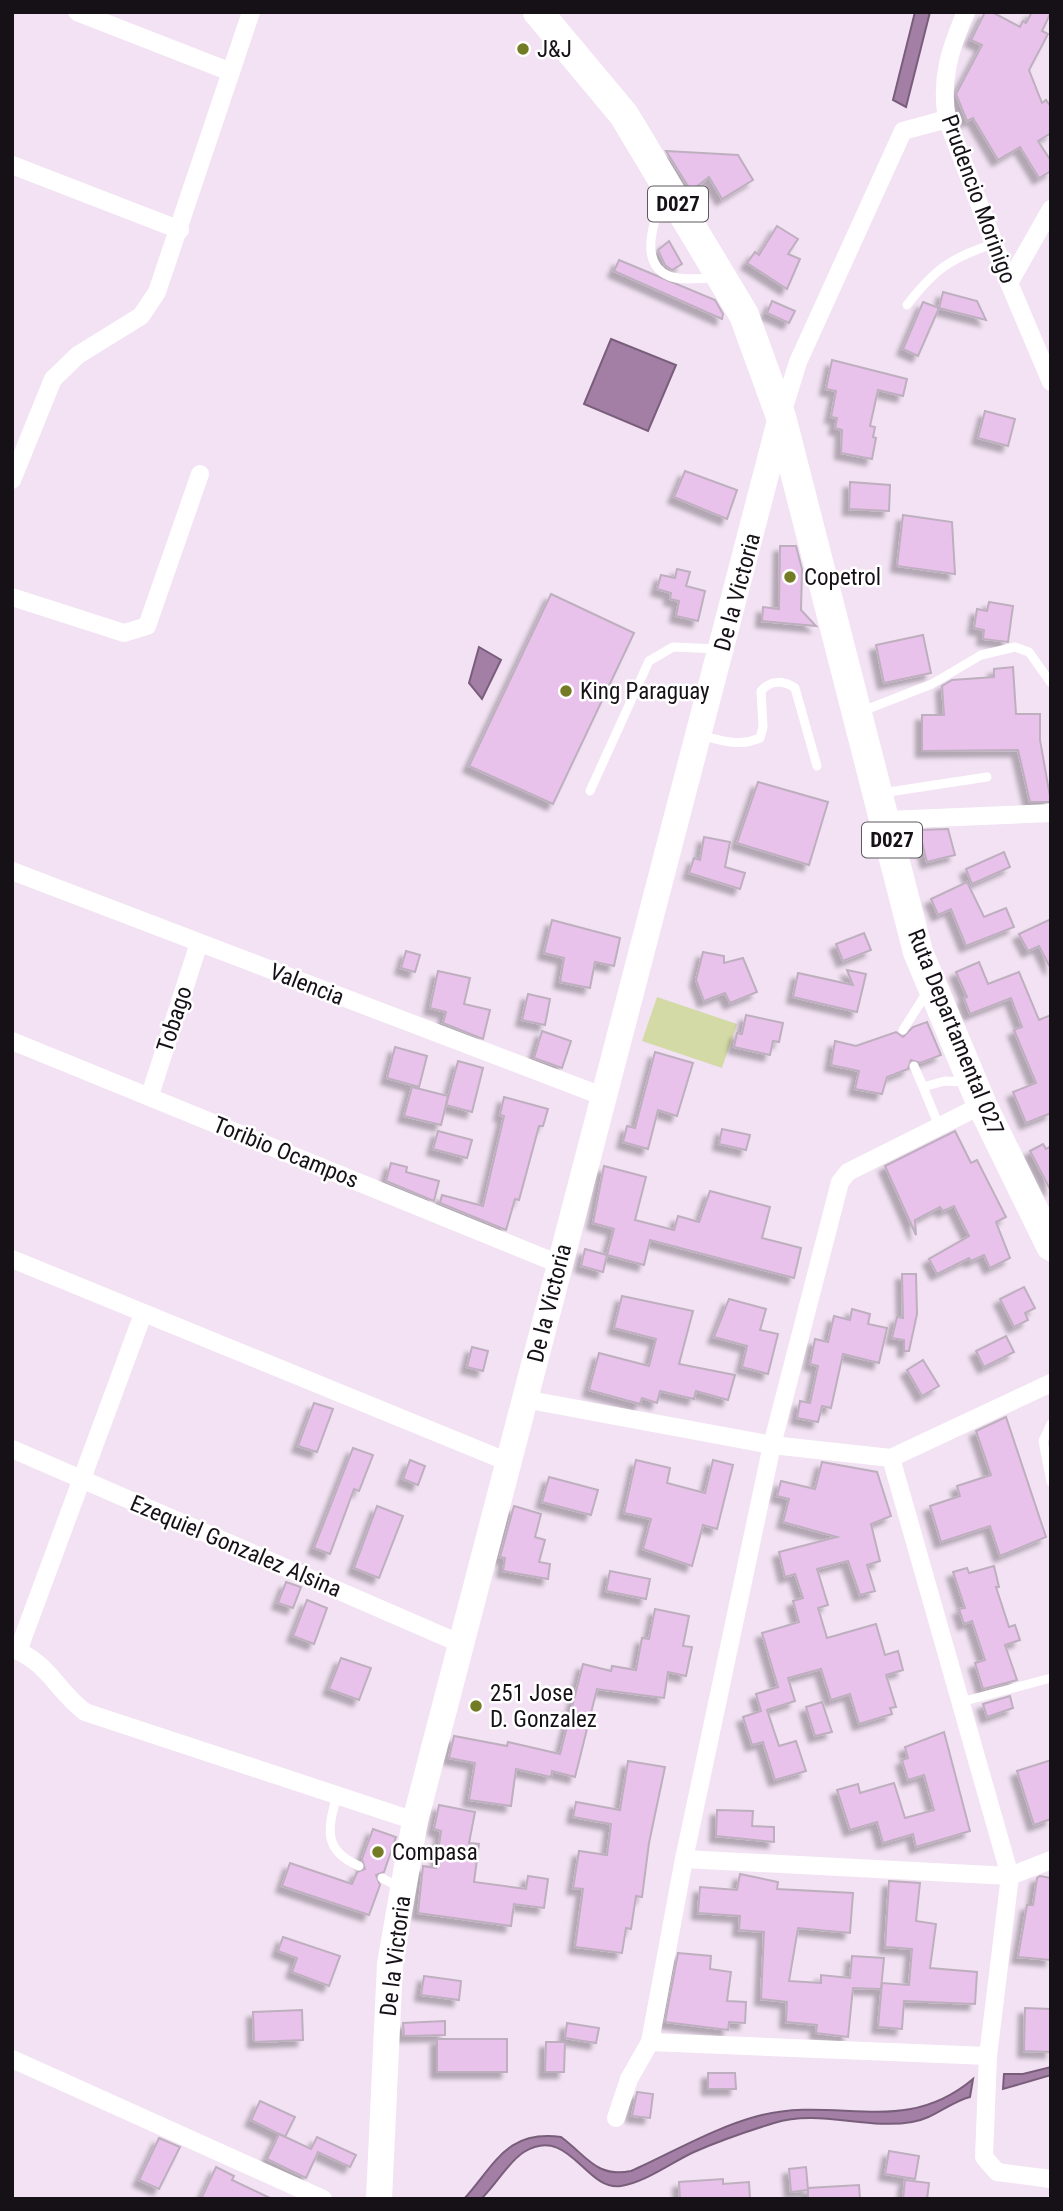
<svg xmlns="http://www.w3.org/2000/svg" width="1063" height="2211" font-family="'Roboto Condensed',sans-serif">
<style>
.green{fill:#d3daa6}
.water{fill:#a37fa6;stroke:#795e7b;stroke-width:2}
.building{fill:#e9c2ec;stroke:#beafbf;stroke-width:2;filter:url(#shadow)}
.lines{fill:none;stroke-linecap:round;stroke-linejoin:round}
.lane{stroke:#fff;stroke-width:9}
.street{stroke:#fff;stroke-width:18}
.secondary{stroke:#fff;stroke-width:26}
.primary{stroke:#fff;stroke-width:30}
.poi-dot{fill:#747b25;stroke:#fff;stroke-width:2.5}
.labels{text-anchor:middle;stroke-width:5;stroke-linejoin:round;paint-order:stroke}
.shield{fill:#fff;stroke:#5c585d;stroke-width:2}
.shield-label{font-size:21px;font-weight:bold;fill:#161117}
.poi-label{font-size:23px;fill:#161117;stroke:#fff;text-anchor:start}
.street-label{font-size:23px;fill:#161117;stroke:#fff}
</style>
<defs>
<filter id="shadow"><feDropShadow dx="-6" dy="6" stdDeviation="2" flood-color="#0004"/></filter>
</defs>
<rect width="100%" height="100%" fill="#f2e2f3"/>
<path class="green" d="M657,997L737,1024L722,1068L642,1041Z"/>
<g class="water">
<path d="M915,12H930L906,107L893,100Z"/>
<path d="M611,339L676,365L648,431L584,404Z"/>
<path d="M479,647L501,660L482,699L469,683Z"/>
<path d="M1051,2067V2075L1003,2089L1004,2074H1023Z"/>
<path d="M973,2079L970,2097C950,2102 933,2119 912,2122C867,2130 819,2109 774,2123C748,2131 719,2141 694,2152C672,2162 646,2182 621,2186C586,2192 569,2124 524,2152C509,2161 495,2186 481,2199H464C496,2163 507,2130 561,2137C587,2156 596,2178 631,2171C671,2153 716,2127 758,2116C837,2095 903,2138 973,2079Z"/>
</g>
<g class="building">
<path d="M985,12H992L1020,27L1023,21L1026,23L1032,12H1051L1042,31L1048,34L1029,70L1042,103L1046,100L1051,107V133L1038,141L1051,161V171L1039,178L1020,147L998,160L973,118L967,121L956,94L982,45L971,40Z"/>
<path d="M666,151L738,155L753,180L722,199L709,177L691,191Z"/>
<path d="M777,226L798,239L788,254L800,259L787,289L747,263L755,252L759,255Z"/>
<path d="M669,241L682,264L672,270L665,265L658,250Z"/>
<path d="M619,260L715,300L723,314L722,319L614,271Z"/>
<path d="M943,292L977,301L986,320L939,308Z"/>
<path d="M772,301L795,311L789,323L767,313Z"/>
<path d="M923,302L939,308L918,356L903,349Z"/>
<path d="M832,360L907,379L903,396L878,390L870,426L875,427L873,437L876,438L872,459L841,453L842,430L835,428L837,418L831,417L836,391L826,389Z"/>
<path d="M985,411L1015,419L1008,446L978,438Z"/>
<path d="M685,471L737,490L727,519L674,497Z"/>
<path d="M850,482L890,485L889,511L849,509Z"/>
<path d="M903,515L952,522L955,574L897,566Z"/>
<path d="M780,546H796L802,569L801,610L816,626L762,621L763,607L779,609Z"/>
<path d="M677,569L690,572L686,586L705,591L698,621L676,616L679,601L670,599L671,593L657,589L661,575L675,578Z"/>
<path d="M551,594L634,633L553,804L469,766Z"/>
<path d="M989,602L1013,606L1008,642L983,639L984,630L974,628L977,609L987,611Z"/>
<path d="M923,635L931,673L884,683L876,645Z"/>
<path d="M1013,667L1016,714H1040V740L1051,802H1030L1018,750L922,751V715H944L942,686L952,680L994,677V669Z"/>
<path d="M758,782L828,802L809,865L737,843Z"/>
<path d="M948,829L955,855L927,862L919,830Z"/>
<path d="M704,837L730,842L725,867L745,873L740,889L689,873L694,858L700,860Z"/>
<path d="M1004,852L1010,867L972,884L966,869Z"/>
<path d="M967,882L984,917L1006,908L1014,927L966,946L951,909L938,915L931,899Z"/>
<path d="M1051,919V969L1039,946L1028,951L1019,934Z"/>
<path d="M552,920L620,938L614,966L595,962L590,988L560,982L564,958L544,953Z"/>
<path d="M864,933L871,950L843,961L836,944Z"/>
<path d="M406,951L420,955L415,972L401,968Z"/>
<path d="M703,952L724,956V963L743,958L757,992L730,1003L725,993L704,1001L696,980Z"/>
<path d="M979,962L988,984L1019,972L1039,1020L1051,1015V1113L1026,1123L1013,1092L1036,1083L1014,1030L1022,1027L1011,998L970,1014L964,998L967,997L956,972Z"/>
<path d="M847,970L866,974L857,1012L793,997L798,973L853,985Z"/>
<path d="M438,971L470,978L464,1004L490,1010L483,1039L443,1023L446,1012L430,1008Z"/>
<path d="M528,994L550,999L545,1025L522,1020Z"/>
<path d="M746,1015L783,1023L779,1042L773,1041L770,1055L734,1047L737,1033L742,1034Z"/>
<path d="M927,1022L941,1055L920,1063L911,1060L908,1069L887,1077L882,1094L855,1089L859,1071L831,1065L835,1041L856,1046L896,1032L903,1037L913,1027Z"/>
<path d="M542,1031L571,1041L562,1068L534,1058Z"/>
<path d="M395,1047L427,1056L419,1087L387,1078Z"/>
<path d="M655,1052L693,1063L677,1116L658,1110L648,1149L623,1142L627,1126L635,1128Z"/>
<path d="M458,1061L483,1068L472,1112L446,1105Z"/>
<path d="M412,1087L448,1096L441,1125L404,1116Z"/>
<path d="M504,1097L548,1109L543,1126H539L519,1200L515,1199L506,1230L440,1203L442,1195L483,1206L504,1116L500,1115Z"/>
<path d="M722,1129L750,1135L746,1150L719,1144Z"/>
<path d="M438,1131L472,1140L467,1158L433,1149Z"/>
<path d="M955,1131L971,1163L977,1160L1006,1217L996,1222L1010,1258L990,1268L984,1255L971,1261L969,1258L937,1274L929,1259L969,1236L954,1206L943,1211L940,1207L915,1220L916,1235L885,1166Z"/>
<path d="M1043,1144L1046,1149L1051,1146V1191L1030,1151Z"/>
<path d="M391,1163L407,1167L406,1172L439,1181L434,1201L386,1181Z"/>
<path d="M604,1166L646,1177L635,1220L674,1230L678,1216L699,1222L710,1191L770,1207L762,1238L801,1248L794,1278L650,1240L644,1265L607,1255L614,1229L593,1223Z"/>
<path d="M585,1249L607,1255L603,1272L581,1266Z"/>
<path d="M902,1274H916L917,1314L909,1351H904V1340L892,1338L897,1317L903,1318Z"/>
<path d="M1024,1287L1035,1308L1025,1313L1028,1320L1014,1327L1000,1299Z"/>
<path d="M622,1296L693,1311L679,1364L735,1375L728,1400L696,1391L694,1399L660,1391L657,1403L642,1398L640,1404L589,1390L599,1353L649,1366L656,1339L614,1328Z"/>
<path d="M729,1299L766,1309L760,1330L778,1334L768,1374L742,1367L747,1346L714,1337Z"/>
<path d="M852,1309L870,1314L868,1324L887,1328L879,1363L843,1354L831,1408L822,1406L818,1422L797,1418L800,1401L810,1403L818,1366L810,1364L815,1339L828,1342L834,1316L850,1320Z"/>
<path d="M1006,1336L1014,1352L984,1367L976,1351Z"/>
<path d="M472,1347L488,1351L483,1371L467,1367Z"/>
<path d="M923,1360L939,1386L922,1396L907,1370Z"/>
<path d="M314,1403L333,1409L317,1452L298,1446Z"/>
<path d="M1006,1417L1046,1537L1000,1556L990,1526L941,1542L930,1506L960,1496L957,1486L991,1475L976,1431Z"/>
<path d="M353,1448L373,1455L359,1491L354,1489L330,1554L314,1548Z"/>
<path d="M410,1460L425,1466L418,1485L403,1479Z"/>
<path d="M636,1460L670,1468L667,1483L705,1493L713,1460L733,1465L717,1529L703,1525L692,1566L643,1549L651,1519L624,1513Z"/>
<path d="M822,1462L877,1472L891,1516L871,1524L880,1561L867,1565L875,1591L860,1595L848,1561L817,1569L828,1605L818,1608L827,1638L876,1624L885,1655L898,1651L903,1670L886,1675L896,1707L890,1708L892,1714L859,1724L850,1694L831,1700L821,1669L788,1678L795,1701L767,1710L779,1746L796,1741L806,1771L775,1780L763,1742L752,1745L743,1717L761,1711L756,1694L778,1687L762,1633L799,1622L793,1601L803,1598L795,1574L785,1577L779,1552L837,1537L783,1522L789,1499L777,1496L781,1481L815,1489Z"/>
<path d="M549,1477L598,1490L591,1515L542,1502Z"/>
<path d="M377,1506L403,1516L379,1578L354,1568Z"/>
<path d="M514,1506L541,1514L535,1537L545,1540L539,1562L550,1564L548,1579L503,1571L505,1558L500,1557Z"/>
<path d="M994,1566L999,1587H996L1009,1627L1015,1625L1020,1640L1005,1645L1017,1680L983,1689L975,1663L985,1660L972,1621L964,1624L959,1609L965,1608L953,1572L967,1568L969,1573Z"/>
<path d="M610,1571L650,1579L646,1599L606,1591Z"/>
<path d="M286,1582L301,1587L293,1608L278,1603Z"/>
<path d="M307,1600L327,1608L314,1644L293,1636Z"/>
<path d="M655,1609L689,1616L683,1646L692,1647L686,1676L668,1672L664,1698L597,1689L575,1777L552,1771L551,1777L516,1769L511,1806L469,1800L475,1763L449,1758L454,1736L507,1746L508,1742L560,1754L583,1664L611,1671L612,1666L636,1670L642,1638L649,1639Z"/>
<path d="M341,1658L371,1668L359,1700L329,1689Z"/>
<path d="M1010,1696L1013,1708L987,1717L983,1704Z"/>
<path d="M822,1702L832,1732L815,1736L806,1707Z"/>
<path d="M944,1732L970,1831L916,1847L913,1834L883,1843L877,1822L850,1830L837,1790L858,1784L860,1793L894,1783L905,1818L934,1810L924,1775L908,1780L902,1760L908,1758L905,1747Z"/>
<path d="M1051,1760V1819L1034,1825L1017,1771Z"/>
<path d="M628,1761L665,1767L649,1843L642,1897L636,1896L631,1929L626,1928L622,1953L575,1947L583,1889L573,1888L579,1851L607,1855L611,1824L573,1817L576,1802L620,1810Z"/>
<path d="M439,1805L475,1812L469,1843L479,1844L474,1882L526,1889L528,1876L548,1879L544,1908L514,1904L511,1926L418,1913L423,1866L436,1868L441,1831L434,1829Z"/>
<path d="M717,1810L753,1811L752,1826L774,1827V1842L716,1836Z"/>
<path d="M373,1829L396,1837L384,1872L376,1875L380,1885L369,1915L282,1886L290,1863L352,1884L357,1872L365,1869L362,1859Z"/>
<path d="M740,1874L778,1882L777,1889L853,1893L850,1933L798,1928L789,1981L821,1983V1975L850,1978L852,1956L884,1958L881,1989L853,1988L848,2037L816,2033L817,2025L786,2022L787,2002L761,1999L764,1932L739,1930L740,1916L698,1913L700,1887L737,1890Z"/>
<path d="M1040,1876L1051,1878V1960L1018,1957L1027,1905H1033L1037,1878Z"/>
<path d="M889,1881L920,1883L916,1921L936,1924L930,1968L977,1972L975,2004L904,2001L902,2029L878,2027L882,1983L909,1985L912,1949L885,1947Z"/>
<path d="M283,1937L340,1956L329,1986L292,1972L297,1958L278,1951Z"/>
<path d="M678,1953L711,1956L710,1969L731,1972L727,2001L746,2002L745,2023L729,2022L728,2030L665,2022Z"/>
<path d="M424,1976L461,1981L459,2000L421,1995Z"/>
<path d="M1025,2008L1051,2009V2052L1024,2051Z"/>
<path d="M302,2010L303,2040L254,2042L253,2012Z"/>
<path d="M445,2021V2035L404,2036L403,2023Z"/>
<path d="M567,2023L599,2028L596,2043L565,2038Z"/>
<rect x="437" y="2039" width="70" height="33"/>
<path d="M546,2042H565L564,2072H545Z"/>
<path d="M708,2073H735L736,2089H708Z"/>
<path d="M637,2092L653,2094L650,2118L632,2116Z"/>
<path d="M260,2101L295,2117L285,2137L251,2120Z"/>
<path d="M279,2134L311,2149L317,2137L356,2155L350,2167L318,2152L306,2178L267,2159Z"/>
<path d="M159,2138L180,2147L159,2189L139,2180Z"/>
<path d="M889,2151L919,2156L915,2179L885,2174Z"/>
<path d="M216,2167L234,2176L232,2180L272,2199H201Z"/>
<path d="M806,2167L808,2190L791,2192L789,2169Z"/>
<path d="M723,2179V2184L749,2182L750,2199H680L679,2182Z"/>
<path d="M905,2180L929,2183L927,2199H903Z"/>
<path d="M859,2185L860,2199H808V2188Z"/>
</g>
<g class="lines">
<g class="lane">
<path d="M664,195C655,217 637,263 669,276C681,281 701,278 714,278"/>
<path d="M907,305C934,270 950,258 993,244"/>
<path d="M860,712L932,684L981,655L1015,647L1029,652L1051,683"/>
<path d="M701,735C722,741 739,747 760,738L763,727L761,691C770,680 784,680 795,688L817,766"/>
<path d="M590,791L649,661L673,647L717,649"/>
<path d="M882,793L987,777"/>
<path d="M903,1030L929,989"/>
<path d="M914,1066L923,1087L945,1081L968,1082"/>
<path d="M923,1087L939,1126"/>
<path d="M1051,1424L1043,1441L1051,1482"/>
<path d="M961,1702L1051,1678"/>
<path d="M337,1795C328,1828 322,1850 359,1866"/>
<path d="M382,1878L399,1887"/>
</g>
<g class="street">
<path d="M77,12L231,72"/>
<path d="M966,12C950,49 940,79 947,119L1009,283L1051,382"/>
<path d="M12,165L180,230"/>
<path d="M1009,283L1051,209"/>
<path d="M782,414L798,362L903,131L947,119"/>
<path d="M12,480L53,379L78,355L141,316L157,292L251,12"/>
<path d="M12,597L124,633L147,626L200,474"/>
<path d="M887,820L1051,813"/>
<path d="M12,871L602,1096"/>
<path d="M12,1041L559,1264"/>
<path d="M150,1095L199,943"/>
<path d="M12,1259L508,1462"/>
<path d="M524,1399L772,1445L891,1458L1051,1383"/>
<path d="M12,1449L459,1643"/>
<path d="M891,1458L1010,1876L988,2056L984,2157L997,2172L1051,2179"/>
<path d="M12,1648C51,1665 55,1689 85,1712L415,1821"/>
<path d="M18,1651L143,1314"/>
<path d="M684,1859L1010,1876L1051,1860"/>
<path d="M650,2042L988,2056"/>
<path d="M12,2059L323,2199"/>
<path d="M616,2118L629,2079L650,2042L684,1859L772,1445L840,1182L848,1172L982,1105"/>
</g>
<path class="secondary" d="M379,2199L390,1964L415,1821L781,417"/>
<path class="primary" d="M538,12L624,115L744,315L781,417L918,952L982,1105L1051,1246"/>
</g>
<g class="poi-dot">
<circle cx="523" cy="49" r="7"/>
<circle cx="790" cy="577" r="7"/>
<circle cx="566" cy="691" r="7"/>
<circle cx="476" cy="1706" r="7"/>
<circle cx="378" cy="1852" r="7"/>
</g>
<g class="labels">
<g class="shield">
<rect x="648" y="186.5" width="60" height="35" rx="5"/>
<rect x="862" y="822.5" width="60" height="35" rx="5"/>
</g>
<g class="shield-label">
<text x="678" y="211">D027</text>
<text x="892" y="847">D027</text>
</g>
<g class="poi-label">
<text x="537" y="57">J&amp;J</text>
<text x="804" y="585">Copetrol</text>
<text x="580" y="699">King Paraguay</text>
<text x="490" y="1701">251 Jose<tspan x="490" dy="26">D. Gonzalez</tspan></text>
<text x="392" y="1860">Compasa</text>
</g>
<g class="street-label">
<text transform="translate(979 199) rotate(70)" y="8">Prudencio Morinigo</text>
<text transform="translate(737 592) rotate(-75)" y="8">De la Victoria</text>
<text transform="translate(307 984) rotate(21)" y="8">Valencia</text>
<text transform="translate(174 1019) rotate(-72)" y="8">Tobago</text>
<text transform="translate(956 1032) rotate(68)" y="8">Ruta Departamental 027</text>
<text transform="translate(286 1152) rotate(22)" y="8">Toribio Ocampos</text>
<text transform="translate(549 1303) rotate(-76)" y="8">De la Victoria</text>
<text transform="translate(236 1546) rotate(23)" y="8">Ezequiel Gonzalez Alsina</text>
<text transform="translate(395 1956) rotate(-83)" y="8">De la Victoria</text>
</g>
</g>
<rect width="1063" height="2211" fill="none" stroke="#161117" stroke-width="28"/>
</svg>
